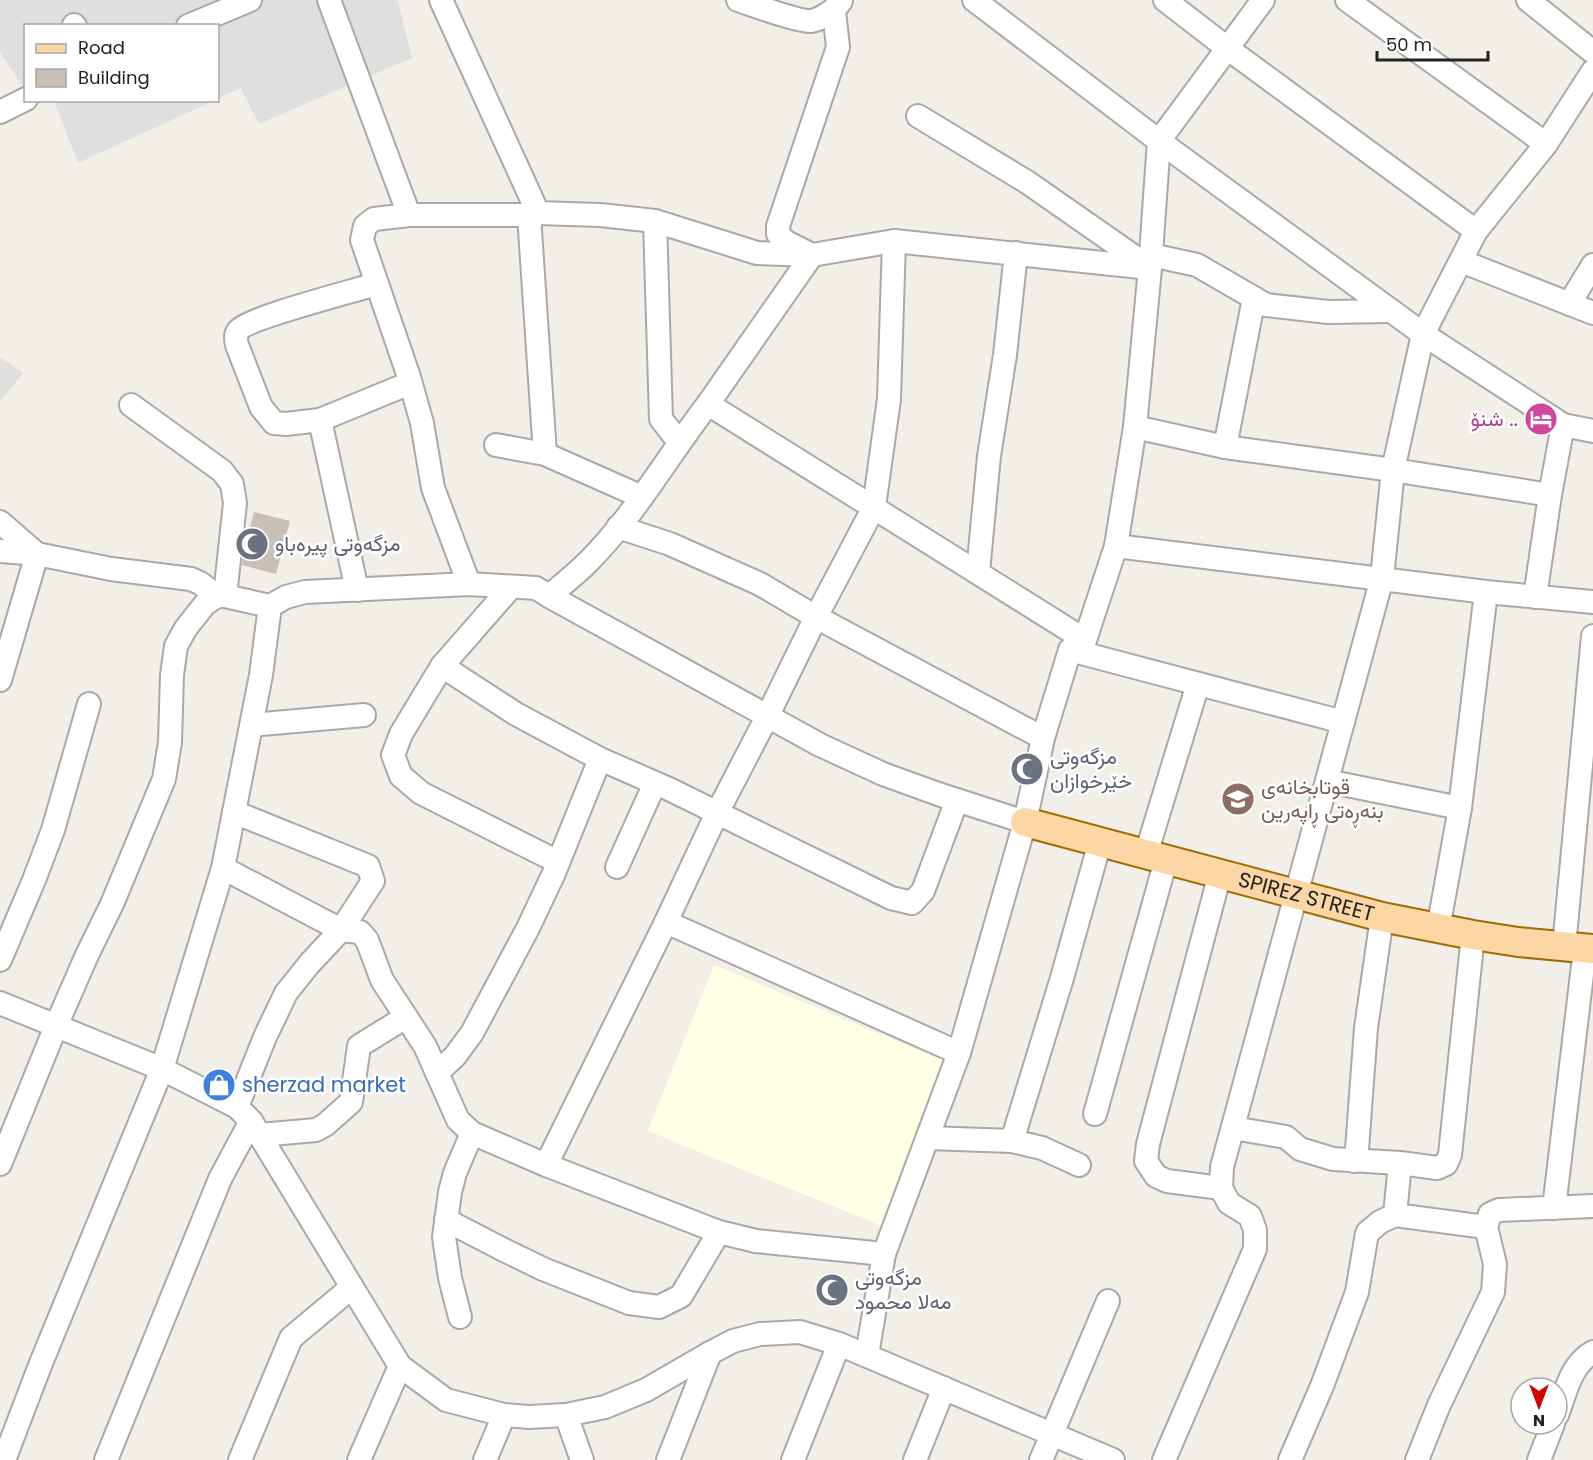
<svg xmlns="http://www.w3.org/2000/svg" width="1593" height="1460" font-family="Poppins,Vazirmatn,sans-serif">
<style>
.residential{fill:#e0dfdf}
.education{fill:#ffffe5}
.building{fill:#c7bfb8}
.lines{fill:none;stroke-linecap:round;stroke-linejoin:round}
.minor-casing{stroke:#a9a9a9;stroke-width:26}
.major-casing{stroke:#a06b00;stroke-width:32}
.minor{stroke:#fff;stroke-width:22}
.major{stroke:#fcd6a4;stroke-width:28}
.labels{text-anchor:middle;stroke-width:5;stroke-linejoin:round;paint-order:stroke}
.hotel-label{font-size:21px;fill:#b23c85;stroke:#fff;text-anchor:end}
.worship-label{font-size:21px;fill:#5b616d;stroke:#fff;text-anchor:start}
.education-label{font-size:21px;fill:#785e54;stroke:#fff;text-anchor:start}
.street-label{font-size:21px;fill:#222;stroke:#fff}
.shop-label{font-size:21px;fill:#366cbe;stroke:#fff;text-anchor:start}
</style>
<rect width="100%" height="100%" fill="#f2efe9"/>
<g class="residential">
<path d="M0,0H398L412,58L259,124L241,88L218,98V26H26L25,90L0,52Z"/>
<path d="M54,101H213L78,163Z"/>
<path d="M0,357L23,373L0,402Z"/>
</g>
<path class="education" d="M714,965L943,1060L884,1227L648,1131Z"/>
<path class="building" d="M254,512L290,521L276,574L242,565L243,553Z"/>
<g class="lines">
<defs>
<g id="minor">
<path d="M329,0L409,215"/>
<path d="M441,0L538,213"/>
<path d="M738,0C753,5 799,22 811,21C822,19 835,10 841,1"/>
<path d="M974,0L1159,141L1423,334L1563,425L1593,431"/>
<path d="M1165,0L1227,48L1476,231"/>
<path d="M1347,0L1546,144"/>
<path d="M1528,0L1593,52"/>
<path d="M74,25L75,26"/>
<path d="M188,26L250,0"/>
<path d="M0,112L26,99"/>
<path d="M918,116L1027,182L1146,265"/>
<path d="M529,215L545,454"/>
<path d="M655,221L661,419L679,442"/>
<path d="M1151,255L1197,265L1266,305L1328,312L1391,311"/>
<path d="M1461,261L1593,313"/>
<path d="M1569,304L1593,265"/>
<path d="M708,404L812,255L786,242L778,234V226L838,47L834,11"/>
<path d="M131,405L222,471L232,484L235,503L225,596"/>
<path d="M320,420L410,383"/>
<path d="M1135,427L1225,447L1393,470L1550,495"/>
<path d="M496,445L545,454L642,497"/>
<path d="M1225,447L1254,298"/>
<path d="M0,522L37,554L111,569L191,579L200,583L217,596"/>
<path d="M618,527L670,544L760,584L816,617L1043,738"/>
<path d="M1116,546L1486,592L1593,602"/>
<path d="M0,551L37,554L0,680"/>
<path d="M978,572L989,456L1005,355L1016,253"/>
<path d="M469,584L433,488L422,423L409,377L362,240L365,226L374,219L409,215H529L538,213L600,215L655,221L757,253L812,255L894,241L1150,268"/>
<path d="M511,587L442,666L401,734L393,755L401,776L421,793L558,862"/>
<path d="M357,590L320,420L286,424L274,423L261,407L237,345C236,340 235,335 238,331C247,318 354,291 376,284"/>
<path d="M549,596L820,745L883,774L941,795L1025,822"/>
<path d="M1535,597L1550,495L1563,425"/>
<path d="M1070,650L1343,722"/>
<path d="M442,666L516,714L600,759L669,789L891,898L912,903L923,891L957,800"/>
<path d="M252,725L364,715"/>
<path d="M1327,781L1460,808"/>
<path d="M234,812L368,866L373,881L341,930L310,963L286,993L265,1037L237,1107"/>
<path d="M1146,854L1198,684"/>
<path d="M617,867L655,783"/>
<path d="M223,868L341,930L360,932L367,940L382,980L425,1046L458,1120L472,1133L546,1165L719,1232L756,1241L884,1254"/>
<path d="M1220,874L1157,1110L1148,1144L1146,1161L1156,1176L1167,1181L1221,1188"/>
<path d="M666,922L959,1053"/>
<path d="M1438,929L1460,808L1486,592"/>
<path d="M1564,947L1593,636"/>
<path d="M0,960L34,880L53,830L89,704"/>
<path d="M0,1003L162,1069L237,1107L251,1121L400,1366L446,1400L504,1415L529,1417L566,1415L605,1407L646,1390L710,1353L733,1341L760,1334L800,1332L839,1344L1113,1460"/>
<path d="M437,1073L455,1056L472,1033L528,928L554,873L600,759"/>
<path d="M1095,1114L1166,860"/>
<path d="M1233,1128L1286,1137L1300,1149L1333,1159L1400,1163L1437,1168L1446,1164L1450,1155L1473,935"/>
<path d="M260,1135L316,1130L325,1125L351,1102L359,1046L406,1017"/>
<path d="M928,1138L1012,1141L1042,1148L1079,1165"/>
<path d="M1012,1141L1062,978L1100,842"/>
<path d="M1354,1161L1357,1149L1366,1028L1382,917"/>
<path d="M0,1164L56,1026L87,955L112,904L164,779L170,742L172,675L176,646L186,628L205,604L217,596H225L270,606"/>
<path d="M546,1165L666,922L717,813L768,715L816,617L874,507L889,399L894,241"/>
<path d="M1554,1208L1585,949"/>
<path d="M1395,1215L1400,1163"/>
<path d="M446,1220L502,1249L543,1269L629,1303L659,1307L681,1296L719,1232"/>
<path d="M460,1317L450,1278L444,1237L450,1192L455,1173L472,1133"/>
<path d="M867,1355L884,1254L959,1053L1025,822L1043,738L1070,650L1085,640L1116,546L1135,427L1150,268L1159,141L1263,0"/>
<path d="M566,1415L582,1460"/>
<path d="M1557,1415C1566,1392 1570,1365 1593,1352"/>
<path d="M4,1460L41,1363L162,1069L223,868L261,675L270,606L286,597L305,592L469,584L536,588L549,596C562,585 576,574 588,562C634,516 668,456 708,404L1085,640"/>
<path d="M106,1460L220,1179L251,1121"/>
<path d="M240,1460L291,1338L352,1287"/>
<path d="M359,1460L400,1366"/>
<path d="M485,1460L504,1415"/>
<path d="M668,1460L710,1353"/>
<path d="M793,1460L839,1344"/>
<path d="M915,1460L944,1388"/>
<path d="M1041,1460L1108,1301"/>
<path d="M1164,1460L1255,1249V1230L1250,1216L1229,1203L1221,1188L1222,1167L1382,578L1393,470L1423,334L1476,231L1546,144L1593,71"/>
<path d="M1290,1460L1322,1386L1357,1292L1367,1233L1380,1222L1395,1215L1486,1227"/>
<path d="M1417,1460L1439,1405L1493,1292L1495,1264L1486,1227L1490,1214L1499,1210L1593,1206"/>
<path d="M1539,1460L1553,1424"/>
</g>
<g id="major">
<path id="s1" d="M1025,822L1382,917L1473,935L1518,942L1593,949"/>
</g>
</defs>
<use href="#minor" class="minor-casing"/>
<use href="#major" class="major-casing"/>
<use href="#minor" class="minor"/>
<use href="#major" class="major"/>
</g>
<defs>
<symbol id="hotel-disc" viewBox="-11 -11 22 22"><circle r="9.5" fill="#d1479c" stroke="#fff"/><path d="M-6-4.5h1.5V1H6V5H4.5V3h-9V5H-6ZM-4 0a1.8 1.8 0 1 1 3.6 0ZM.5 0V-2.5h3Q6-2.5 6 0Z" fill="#fff"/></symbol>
<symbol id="mosque-disc" viewBox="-11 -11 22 22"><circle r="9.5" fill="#6b7280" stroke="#fff"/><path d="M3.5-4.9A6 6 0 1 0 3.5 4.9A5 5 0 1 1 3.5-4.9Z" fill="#fff"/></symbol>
<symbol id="school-disc" viewBox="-11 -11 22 22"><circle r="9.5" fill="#8d6e63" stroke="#fff"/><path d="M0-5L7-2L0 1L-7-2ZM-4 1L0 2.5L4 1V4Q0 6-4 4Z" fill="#fff"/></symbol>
<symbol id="shop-disc" viewBox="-11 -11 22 22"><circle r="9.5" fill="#3f7fe0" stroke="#fff"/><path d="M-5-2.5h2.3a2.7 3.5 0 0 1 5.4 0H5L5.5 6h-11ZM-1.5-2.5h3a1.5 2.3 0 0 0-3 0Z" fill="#fff"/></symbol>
</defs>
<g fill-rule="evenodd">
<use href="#hotel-disc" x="1522" y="400" width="38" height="38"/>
<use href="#mosque-disc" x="233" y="525" width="38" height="38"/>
<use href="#mosque-disc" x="1008" y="750" width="38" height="38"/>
<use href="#school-disc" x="1219" y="780" width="38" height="38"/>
<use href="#shop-disc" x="200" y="1066" width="38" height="38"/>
<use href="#mosque-disc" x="813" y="1271" width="38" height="38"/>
</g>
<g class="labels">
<g class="hotel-label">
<text x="1518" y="426">شنۆ ..</text>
</g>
<g class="worship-label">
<text x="275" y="551">مزگەوتی پیرەباو</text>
<text x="1050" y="764">مزگەوتی<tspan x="1050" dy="24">خێرخوازان</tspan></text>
<text x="855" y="1285">مزگه‌وتی<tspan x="855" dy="24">مه‌لا محمود</tspan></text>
</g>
<g class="education-label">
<text x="1261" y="794">قوتابخانەی<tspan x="1261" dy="24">بنەڕەتی ڕاپەرین</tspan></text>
</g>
<g class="street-label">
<text dy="7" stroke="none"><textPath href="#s1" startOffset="291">SPIREZ STREET</textPath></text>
</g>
<g class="shop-label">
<text x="242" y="1092">sherzad market</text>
</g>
</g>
<rect x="24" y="24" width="195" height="78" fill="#ffffff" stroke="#a7a7a7" stroke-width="1.5"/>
<rect x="36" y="44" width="30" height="9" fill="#fcd6a4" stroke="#a7a7a7" stroke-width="1.5"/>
<text x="78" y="54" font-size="18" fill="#222222">Road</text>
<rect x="36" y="69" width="30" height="18" fill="#c7bfb8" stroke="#a7a7a7" stroke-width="1.5"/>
<text x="78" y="84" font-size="18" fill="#222222">Building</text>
<g transform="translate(1539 1406) rotate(180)"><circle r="28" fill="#ffffff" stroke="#a7a7a7" stroke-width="1.5"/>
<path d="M0-4.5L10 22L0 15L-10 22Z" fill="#d40000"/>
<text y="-9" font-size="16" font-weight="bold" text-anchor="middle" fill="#222222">N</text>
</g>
<path d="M1377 51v9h111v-9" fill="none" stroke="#222222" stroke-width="3"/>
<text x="1386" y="51" font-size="18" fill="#222222" stroke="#ffffff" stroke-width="4.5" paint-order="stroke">50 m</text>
</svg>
